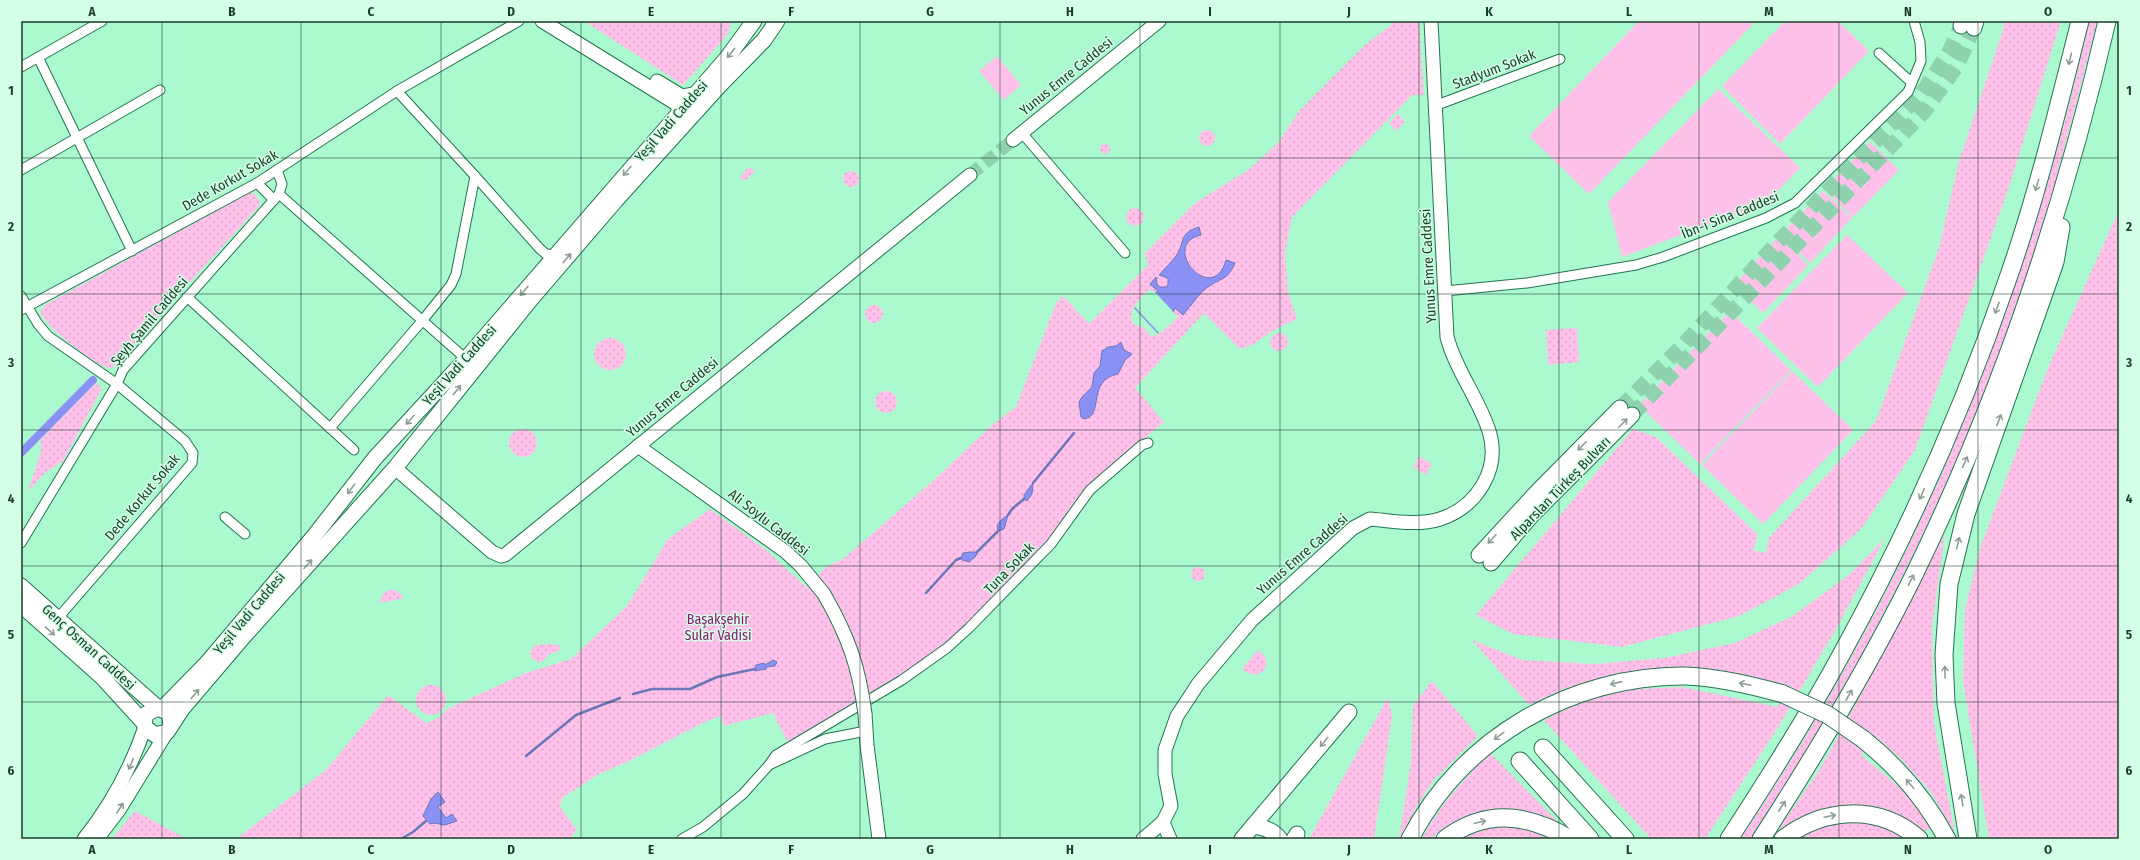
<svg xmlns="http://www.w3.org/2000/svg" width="2140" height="860" font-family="'Fira Sans Condensed',sans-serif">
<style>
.grass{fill:url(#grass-dots)}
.pitch{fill:#ffc1ea}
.water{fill:#8b90f4;stroke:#6a77b8}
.pier{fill:#abf9cf}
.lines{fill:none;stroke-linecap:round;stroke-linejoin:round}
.stream{stroke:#6a77b8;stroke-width:2.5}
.canal{stroke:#8b90f4;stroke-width:8}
.secondary-tunnel{stroke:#8ed3ae;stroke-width:13;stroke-dasharray:13 6;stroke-linecap:butt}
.primary-tunnel{stroke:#8ed3ae;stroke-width:15;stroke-dasharray:15 8;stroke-linecap:butt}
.street-casing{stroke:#247450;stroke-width:11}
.secondary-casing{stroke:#247450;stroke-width:15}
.primary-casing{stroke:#247450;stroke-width:17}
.highway-casing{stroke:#247450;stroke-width:19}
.street{stroke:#fff;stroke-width:9}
.secondary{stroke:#fff;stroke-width:13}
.primary{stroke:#fff;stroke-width:15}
.highway{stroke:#fff;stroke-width:17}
.secondary-bridge-casing{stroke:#247450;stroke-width:15;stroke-linecap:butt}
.highway-bridge-casing{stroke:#247450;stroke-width:19;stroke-linecap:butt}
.secondary-bridge{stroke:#fff;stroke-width:13}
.highway-bridge{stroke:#fff;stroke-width:17}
.oneway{stroke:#8e9e95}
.grid{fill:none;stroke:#1c3c2b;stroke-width:1;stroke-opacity:0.55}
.labels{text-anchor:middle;stroke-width:3;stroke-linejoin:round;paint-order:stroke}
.street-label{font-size:14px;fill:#1c3c2b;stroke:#d2ffe5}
.park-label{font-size:14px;fill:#8e1872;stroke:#d2ffe5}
.neatline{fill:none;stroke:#1c3c2b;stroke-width:1.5}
.grid-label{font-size:13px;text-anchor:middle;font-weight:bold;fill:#1c3c2b}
</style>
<defs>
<pattern id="grass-dots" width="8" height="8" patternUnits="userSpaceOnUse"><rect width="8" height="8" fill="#ffc1ea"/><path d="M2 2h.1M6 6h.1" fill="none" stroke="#daa7c9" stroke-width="1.8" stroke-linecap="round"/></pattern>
</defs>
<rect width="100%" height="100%" fill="#abf9cf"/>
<g class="grass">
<path d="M584,21H732L727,35L683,85Z"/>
<path d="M1396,21H1419L1424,95H1412L1292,217L1285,253L1288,292L1297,319L1272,331L1254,344L1240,349L1204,313L1135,388L1164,422L1096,478L1084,491L1047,541L963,629L922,663L788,743L773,713L724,726L721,716L707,721L625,763L599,774L562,798L560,807L577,830L569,839H236L327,769L388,695L426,723L437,719L449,708L526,673L571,659L627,606L668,539L710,509L766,550L806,587L826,567L843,559L933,481L991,426L1016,407L1056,303L1063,296L1089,324L1148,265L1145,253L1195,203L1248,170L1278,143L1300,110L1365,45Z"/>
<path d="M2004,21H2061L2008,190L1915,450L1862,528L1799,584L1739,616L1622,647L1513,634L1476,615L1633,429L1656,437L1758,535L1753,550L1766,553L1769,538L1876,421L1939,248L1959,161L2003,30Z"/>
<path d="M2089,21H2097C2086,66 2074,111 2062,156C2055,179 2052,203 2044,225C1975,442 1877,650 1750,839H1740C1908,592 2025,312 2089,21Z"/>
<path d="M1398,114L1405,122L1396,131L1389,123Z"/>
<circle cx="1207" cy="138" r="8"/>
<circle cx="1105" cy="149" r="5"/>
<path d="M749,167L755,171L745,181L740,177Z"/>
<circle cx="851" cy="179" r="8"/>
<path d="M249,193H253L260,201L259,206L112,368C101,370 60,336 51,327C47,322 43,317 40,312L45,305Z"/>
<circle cx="1135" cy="217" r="9"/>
<path d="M2119,210V839H1989L1963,681L1965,610L1980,548L2048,368Z"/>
<circle cx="874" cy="314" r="9"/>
<path d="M1577,328L1579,362L1548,365L1546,330Z"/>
<circle cx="1279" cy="342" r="9"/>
<circle cx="610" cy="354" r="16"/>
<path d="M96,383L102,389L63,461L46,472L28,491L41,452V439Z"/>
<circle cx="886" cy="402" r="11"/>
<circle cx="523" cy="443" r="14"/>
<path d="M1419,456L1432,464L1426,475L1413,467Z"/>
<path d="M1945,533L1932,627L1934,723L1955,833L1930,791L1900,758L1875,736L1861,755L1908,794L1933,826L1922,833L1812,813L1778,830L1820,769L1881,658Z"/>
<path d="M1885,538L1836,629L1779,726L1705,839H1651L1544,720L1573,706L1621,690L1682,687L1777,707L1791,686L1696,669L1620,674L1566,688L1529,705L1472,640L1522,660L1595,664L1664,658L1735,643L1793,616L1850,574Z"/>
<circle cx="1198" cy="574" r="7"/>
<path d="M388,590H396L404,598L380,603L382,595Z"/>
<path d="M554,644L560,646L559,651L549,654L543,661L538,662L531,658L530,652L535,645Z"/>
<path d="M1258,650L1266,658C1269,675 1253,679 1242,669Z"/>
<path d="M1432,681L1478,736L1434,780L1415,809L1401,839H1399L1411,762L1413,706Z"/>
<circle cx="431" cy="700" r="15"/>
<path d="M1388,697L1392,716L1374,839H1309Z"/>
<path d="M1490,753L1558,822C1545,819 1530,813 1516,811C1489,808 1449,820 1431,839H1422C1438,806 1465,779 1490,753Z"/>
<path d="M135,811L187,839H112Z"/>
<path d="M1839,821C1867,822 1883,826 1908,839H1796L1817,827Z"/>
<path d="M1490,826L1522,827L1552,839H1457Z"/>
</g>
<g class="pitch">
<path d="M1639,21H1756L1589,194L1529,136Z"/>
<path d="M1785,21H1838L1869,51L1780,144L1722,86Z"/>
<path d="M997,56L1021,85L1004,100L979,71Z"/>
<path d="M1718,89L1800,168L1766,203L1622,257L1608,202Z"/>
<path d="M1870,142L1899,170L1853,217L1824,189Z"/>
<path d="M1823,191L1852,218L1810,263L1781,234Z"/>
<path d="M1847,235L1908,293L1818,387L1757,328Z"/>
<path d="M1779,236L1808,265L1763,313L1734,285Z"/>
<path d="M1730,311L1791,370L1700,464L1639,405Z"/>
<path d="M1792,371L1853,430L1763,524L1702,465Z"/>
</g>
<g class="water">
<path d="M1199,227L1201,235C1158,245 1213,308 1226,260L1235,263C1228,279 1224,277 1211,285C1200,291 1191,306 1183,315L1175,308L1173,311L1176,316L1161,331L1152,335L1134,310L1136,306L1158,291L1150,284L1156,277L1157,284L1160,287H1166L1168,285V278L1159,275C1164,269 1171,263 1176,256C1185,244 1178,233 1199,227Z"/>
<path d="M1121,342L1124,350L1132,354L1125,360L1118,374C1086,380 1105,416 1084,419L1081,417L1079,402L1082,397L1092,387L1094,373L1100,366L1102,351L1108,347L1116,346Z"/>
<path d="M1033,483L1032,494L1027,501L1024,499V495Z"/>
<path d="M1008,515L1004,529L998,531C995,523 1002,519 1008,515Z"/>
<path d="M970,552H977L976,556L969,562L962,560L961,558L963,553Z"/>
<path d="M773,660L777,662L775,666L766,667V669L755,671L756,665L764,663L765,665Z"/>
<path d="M438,792L445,802L438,807L446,818L452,814L457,821L445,825L434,823L430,824L423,816L431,799Z"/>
</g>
<g class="pier">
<path d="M1148,290L1154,291L1178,317L1160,334L1134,306Z"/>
<path d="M1133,307L1159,335L1151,336L1144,328L1133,324L1131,318Z"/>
</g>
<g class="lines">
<g class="stream">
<path d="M1033,483L1074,433"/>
<path d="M1008,515L1012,509L1024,499"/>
<path d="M977,552L998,531"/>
<path d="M926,593L956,560L961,558"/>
<path d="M633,694L652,689H690L717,677L755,669"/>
<path d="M526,756L576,715L620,698"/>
<path d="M401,839L413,832L426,821"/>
</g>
<path class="canal" d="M21,453L93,380"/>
<path class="secondary-tunnel" d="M970,175L1013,140"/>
<g class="primary-tunnel">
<path d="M1620,408L1680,348L1779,241L1922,93L1949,52L1961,26"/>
<path d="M1632,415L1924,112L1957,66L1974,28"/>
</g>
<defs>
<g id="street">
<path d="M1879,53L1911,82"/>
<path d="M38,57L132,251"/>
<path d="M21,67L102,21"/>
<path d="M397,91L519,21"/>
<path d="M1437,105L1560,59"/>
<path d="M1022,133L1125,253"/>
<path d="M21,170L160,90"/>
<path d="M475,176L540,249L546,254L555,255"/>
<path d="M257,183L274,200"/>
<path d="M279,194L466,359"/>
<path d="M1445,291L1527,283L1636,265L1663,257L1766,218L1795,203L1908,92L1921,61L1920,42L1914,21"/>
<path d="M21,296L38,324L48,336L117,384L185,441L193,453L192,463L58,618"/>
<path d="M187,297L354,450"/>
<path d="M21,310L257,183L397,91L475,176L456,274L451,285L422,321L330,428"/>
<path d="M225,517L245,534"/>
<path d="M21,543L117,384L123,370L279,194L282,184L277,170"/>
<path d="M769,765L776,755L902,680L947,648L969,628L1051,544L1090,490L1142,445L1148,443"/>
<path d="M682,839L703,827L726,808L743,794L769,765L825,739L866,731"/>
</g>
<g id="secondary">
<path d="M542,21L675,103L678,106V112"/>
<path d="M657,81L682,96L694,94"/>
<path d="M1013,140L1159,21"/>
<path d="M638,446L786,552L801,566L824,594"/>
<path d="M395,468L492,552L501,556L505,555L970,175"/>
<path d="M865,714L867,745L879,839"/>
<path d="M1163,822L1170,839"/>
<path d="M84,839C111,805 131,768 145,727"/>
<path d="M97,839L119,810L167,732"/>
<path d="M1143,839L1163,822L1171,806L1165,774V750L1177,716L1198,684L1252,620L1353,528L1370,519C1392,521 1418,526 1440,519C1477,507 1501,469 1489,431C1479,399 1456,371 1447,337L1431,21"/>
</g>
<g id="primary">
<path d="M1961,26L1962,21"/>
<path d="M1974,28L1976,21"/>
<path d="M1479,555L1537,492L1620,408"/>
<path d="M1491,563L1532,515L1632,415"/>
<path d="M21,586L158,708"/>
<path d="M21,605L103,678L144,723"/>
<path d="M162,709L207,663L315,535L375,458L466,359L727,58L754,21"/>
<path d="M171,725L169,713L158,708L146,714L144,723L145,727L155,735L167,732L182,709L245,635L395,468L531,299L616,200L719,86L764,40L777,21"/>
<path d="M1253,826C1264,827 1273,830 1280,839"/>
<path d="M1242,839L1349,712"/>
<path d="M1294,839L1297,834"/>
</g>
<g id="highway">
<path d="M1863,739C1898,767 1926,800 1947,839"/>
<path d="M1543,748L1625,839"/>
<path d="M1520,761L1590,839"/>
<path d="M1410,839C1462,738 1572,675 1685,676C1718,677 1751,685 1783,694"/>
<path d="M1445,839C1486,808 1529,814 1570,839"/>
<path d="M1729,839C1768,779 1807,718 1841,655C1907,535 1963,410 2007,281C2037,196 2058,108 2080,21"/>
<path d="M1761,839C1816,754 1869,666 1914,575C2000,398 2063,213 2107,21"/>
<path d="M1783,839C1824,807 1879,804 1919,839"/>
<path d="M1968,839L1946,703L1944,655L1949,584L1966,514L2055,262L2061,227"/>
</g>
</defs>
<use href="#street" class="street-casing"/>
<use href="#secondary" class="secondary-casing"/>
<use href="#primary" class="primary-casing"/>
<use href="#highway" class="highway-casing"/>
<use href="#street" class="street"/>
<use href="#secondary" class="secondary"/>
<use href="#primary" class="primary"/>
<use href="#highway" class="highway"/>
<defs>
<path id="secondary-bridge" d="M824,594C848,636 859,666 865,714"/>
<path id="highway-bridge" d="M1783,694L1828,715L1863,739"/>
</defs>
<use href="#secondary-bridge" class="secondary-bridge-casing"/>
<use href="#highway-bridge" class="highway-bridge-casing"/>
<use href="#secondary-bridge" class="secondary-bridge"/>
<use href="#highway-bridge" class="highway-bridge"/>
</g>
<defs><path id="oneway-shaft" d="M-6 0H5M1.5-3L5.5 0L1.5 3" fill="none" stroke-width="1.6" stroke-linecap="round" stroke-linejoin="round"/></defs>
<g class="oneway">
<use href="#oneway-shaft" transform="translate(731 53) rotate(129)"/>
<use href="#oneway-shaft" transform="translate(2070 59) rotate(104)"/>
<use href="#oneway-shaft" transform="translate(627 171) rotate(131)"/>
<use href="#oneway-shaft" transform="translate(2037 185) rotate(106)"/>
<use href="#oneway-shaft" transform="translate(567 258) rotate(-50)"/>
<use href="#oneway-shaft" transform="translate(524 291) rotate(131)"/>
<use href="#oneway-shaft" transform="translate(1997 308) rotate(110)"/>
<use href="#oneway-shaft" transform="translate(457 390) rotate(-51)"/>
<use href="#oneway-shaft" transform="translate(410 420) rotate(132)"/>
<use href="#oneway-shaft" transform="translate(1999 420) rotate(-70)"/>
<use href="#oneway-shaft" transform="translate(1623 423) rotate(-45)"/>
<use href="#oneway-shaft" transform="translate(1582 446) rotate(135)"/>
<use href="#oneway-shaft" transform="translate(1965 462) rotate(-66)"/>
<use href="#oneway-shaft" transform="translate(351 489) rotate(127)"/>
<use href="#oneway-shaft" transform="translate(1922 494) rotate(114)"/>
<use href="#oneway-shaft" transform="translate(1492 539) rotate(132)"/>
<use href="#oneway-shaft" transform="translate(1958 543) rotate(-76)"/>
<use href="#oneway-shaft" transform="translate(308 564) rotate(-48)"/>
<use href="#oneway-shaft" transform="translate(1911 580) rotate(-63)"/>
<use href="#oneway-shaft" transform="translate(50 631) rotate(41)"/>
<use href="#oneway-shaft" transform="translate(1945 672) rotate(-91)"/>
<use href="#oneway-shaft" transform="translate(1616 683) rotate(167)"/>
<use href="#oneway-shaft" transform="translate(1745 684) rotate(-168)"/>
<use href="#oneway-shaft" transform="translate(195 694) rotate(-49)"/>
<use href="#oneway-shaft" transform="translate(1849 695) rotate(-61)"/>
<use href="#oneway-shaft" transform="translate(1499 736) rotate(144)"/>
<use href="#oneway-shaft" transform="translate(1324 742) rotate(129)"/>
<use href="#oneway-shaft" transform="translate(131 764) rotate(113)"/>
<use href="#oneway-shaft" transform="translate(1910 784) rotate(-130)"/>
<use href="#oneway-shaft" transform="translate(1962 800) rotate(-99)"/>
<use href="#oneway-shaft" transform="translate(1782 806) rotate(-57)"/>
<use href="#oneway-shaft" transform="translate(120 808) rotate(-57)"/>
<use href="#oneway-shaft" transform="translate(1830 816) rotate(-12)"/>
<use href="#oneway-shaft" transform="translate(1480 822) rotate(-14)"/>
</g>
<path class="grid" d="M162,21V839M301,21V839M441,21V839M581,21V839M721,21V839M860,21V839M1000,21V839M1140,21V839M1280,21V839M1419,21V839M1559,21V839M1699,21V839M1839,21V839M1978,21V839M21,158H2119M21,294H2119M21,430H2119M21,566H2119M21,702H2119"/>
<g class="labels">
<g class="street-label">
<text transform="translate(1494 69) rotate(-21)" y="5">Stadyum Sokak</text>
<text transform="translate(1066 76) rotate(-39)" y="5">Yunus Emre Caddesi</text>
<text transform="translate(671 121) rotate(-49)" y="5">Yeşil Vadi Caddesi</text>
<text transform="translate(230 180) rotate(-30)" y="5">Dede Korkut Sokak</text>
<text transform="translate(1730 215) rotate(-22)" y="5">İbn-i Sina Caddesi</text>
<text transform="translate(1428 266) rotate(-93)" y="5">Yunus Emre Caddesi</text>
<text transform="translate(149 321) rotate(-50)" y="5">Şeyh Şamil Caddesi</text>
<text transform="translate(459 365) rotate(-48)" y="5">Yeşil Vadi Caddesi</text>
<text transform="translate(672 397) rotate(-40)" y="5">Yunus Emre Caddesi</text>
<text transform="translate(1560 488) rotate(-46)" y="5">Alparslan Türkeş Bulvarı</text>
<text transform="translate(142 497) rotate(-50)" y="5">Dede Korkut Sokak</text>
<text transform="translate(769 522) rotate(38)" y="5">Ali Soylu Caddesi</text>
<text transform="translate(1302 554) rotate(-41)" y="5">Yunus Emre Caddesi</text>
<text transform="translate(1009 568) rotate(-46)" y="5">Tuna Sokak</text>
<text transform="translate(249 613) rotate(-50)" y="5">Yeşil Vadi Caddesi</text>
<text transform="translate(89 647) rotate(42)" y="5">Genç Osman Caddesi</text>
</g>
<g class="park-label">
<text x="718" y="624">Başakşehir<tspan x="718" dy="16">Sular Vadisi</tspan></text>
</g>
</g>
<rect width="2140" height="860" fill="none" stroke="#d2ffe5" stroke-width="44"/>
<rect x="22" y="22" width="2096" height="816" class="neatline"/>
<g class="grid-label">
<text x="92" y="16">A</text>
<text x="232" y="16">B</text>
<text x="371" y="16">C</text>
<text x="511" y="16">D</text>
<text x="651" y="16">E</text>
<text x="791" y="16">F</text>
<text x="930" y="16">G</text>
<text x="1070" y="16">H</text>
<text x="1210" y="16">I</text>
<text x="1349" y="16">J</text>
<text x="1489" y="16">K</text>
<text x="1629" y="16">L</text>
<text x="1769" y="16">M</text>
<text x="1908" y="16">N</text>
<text x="2048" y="16">O</text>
<text x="11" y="95">1</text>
<text x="2129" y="95">1</text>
<text x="11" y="231">2</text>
<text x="2129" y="231">2</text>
<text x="11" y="367">3</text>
<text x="2129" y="367">3</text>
<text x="11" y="503">4</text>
<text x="2129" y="503">4</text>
<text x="11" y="639">5</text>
<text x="2129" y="639">5</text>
<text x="11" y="775">6</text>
<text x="2129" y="775">6</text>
<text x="92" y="854">A</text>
<text x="232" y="854">B</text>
<text x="371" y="854">C</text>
<text x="511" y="854">D</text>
<text x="651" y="854">E</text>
<text x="791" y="854">F</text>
<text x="930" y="854">G</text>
<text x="1070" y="854">H</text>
<text x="1210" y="854">I</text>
<text x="1349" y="854">J</text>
<text x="1489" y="854">K</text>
<text x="1629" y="854">L</text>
<text x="1769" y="854">M</text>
<text x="1908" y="854">N</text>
<text x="2048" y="854">O</text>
</g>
</svg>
